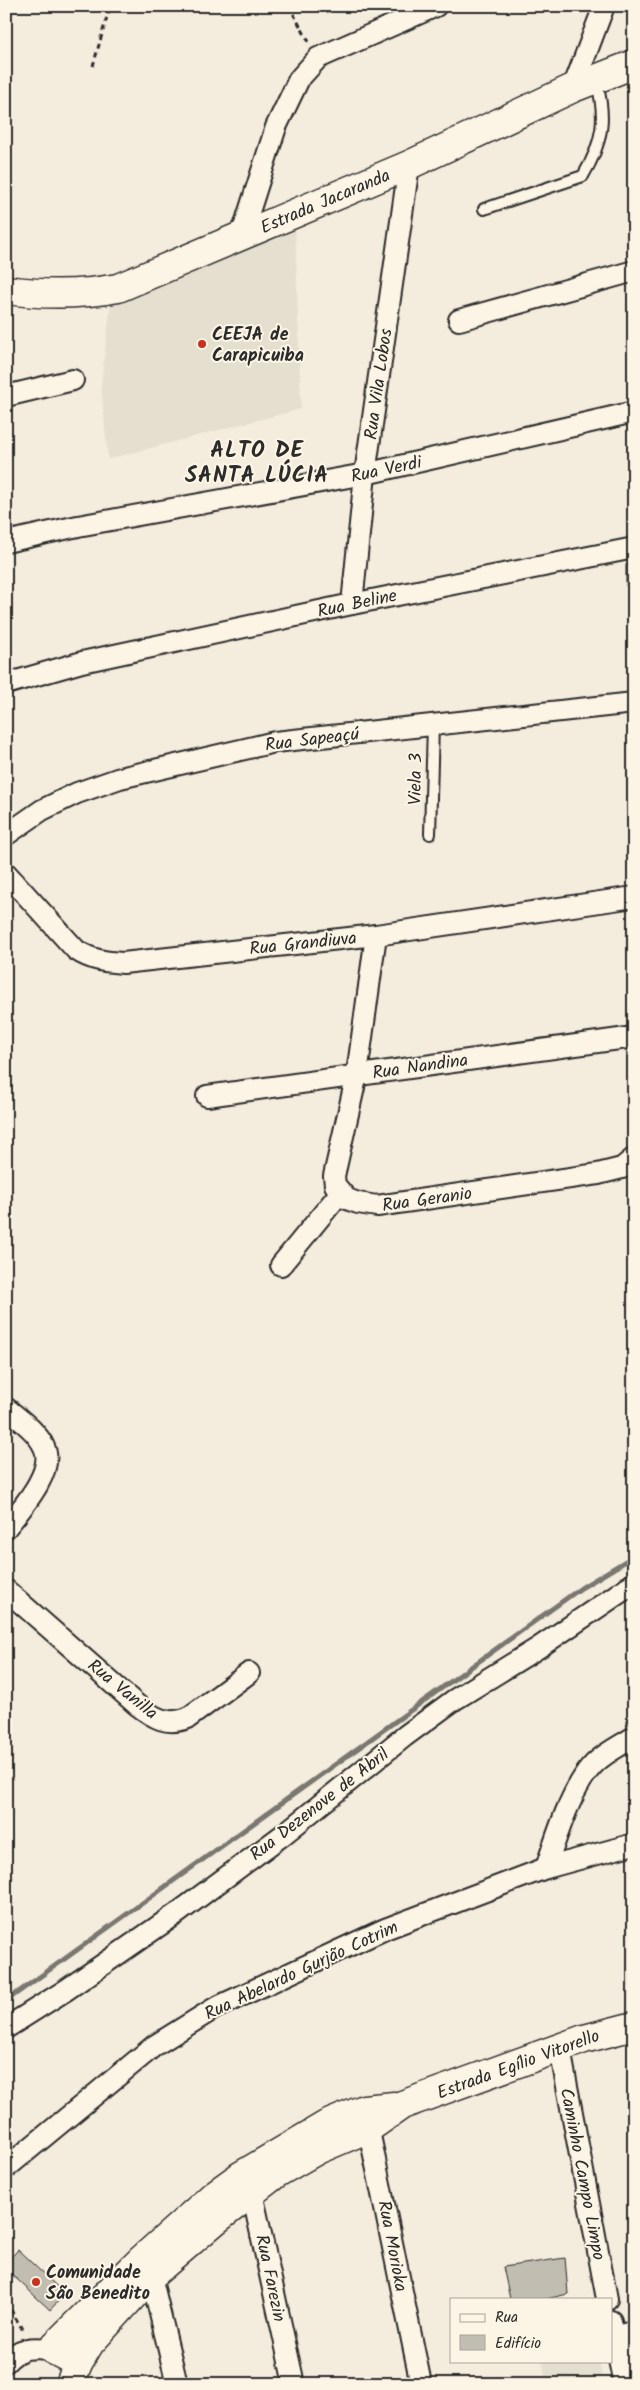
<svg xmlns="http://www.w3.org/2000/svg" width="640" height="2390" font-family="Kalam,sans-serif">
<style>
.built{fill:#e5dfd0}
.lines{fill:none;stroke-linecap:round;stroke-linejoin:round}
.stream{stroke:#7a7771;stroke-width:5}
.building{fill:#c2bdb1;stroke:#2b2b2b}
.lane-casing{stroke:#2b2b2b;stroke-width:14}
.street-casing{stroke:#2b2b2b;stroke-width:24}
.secondary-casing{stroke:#2b2b2b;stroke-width:31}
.path{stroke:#2b2b2b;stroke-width:3;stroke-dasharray:5 4;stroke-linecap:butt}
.lane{stroke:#fcf5e5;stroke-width:10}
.street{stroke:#fcf5e5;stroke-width:20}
.secondary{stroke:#fcf5e5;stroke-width:28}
.poi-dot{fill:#c8321e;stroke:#fcf5e5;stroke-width:2}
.labels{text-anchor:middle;stroke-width:4;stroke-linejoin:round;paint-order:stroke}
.street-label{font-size:18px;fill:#2b2b2b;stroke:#fcf5e5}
.poi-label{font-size:18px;font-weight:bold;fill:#2b2b2b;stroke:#fcf5e5;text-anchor:start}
.district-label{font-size:22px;font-weight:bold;letter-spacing:1px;fill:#2b2b2b;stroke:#fcf5e5}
</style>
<rect width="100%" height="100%" fill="#f4edde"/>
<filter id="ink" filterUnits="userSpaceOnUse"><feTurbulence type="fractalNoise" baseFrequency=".02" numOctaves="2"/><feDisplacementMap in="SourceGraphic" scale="10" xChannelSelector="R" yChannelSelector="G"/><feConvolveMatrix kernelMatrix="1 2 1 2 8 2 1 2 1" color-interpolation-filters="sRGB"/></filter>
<g filter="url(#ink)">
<g class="built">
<path d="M295,222L301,409L108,459L101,384L111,303Z"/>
<path d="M542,2361H599L602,2376L575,2384H547Z"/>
</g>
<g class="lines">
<path class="stream" d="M6,2001L581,1588L634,1556"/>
</g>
<g class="building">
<path d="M626,565H634V585L626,586Z"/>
<path d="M18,2250L65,2294L50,2310L6,2269V2262Z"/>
<path d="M565,2258L568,2294L546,2299H510L503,2267Z"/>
</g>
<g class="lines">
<defs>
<g id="lane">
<path d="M484,209L583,176C603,142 607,118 596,80"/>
<path d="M430,834L433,725"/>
</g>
<g id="street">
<path d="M573,88L604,6"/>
<path d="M241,237L276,127L299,79L318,58L436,6"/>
<path d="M459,320L634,271"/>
<path d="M6,396L73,380"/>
<path d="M6,542L78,526L365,474L634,412"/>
<path d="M352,604L365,474L409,165"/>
<path d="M6,684L82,662L352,604L634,548"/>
<path d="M6,835L42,810L77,793L120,778L275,742L634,703"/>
<path d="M6,873L76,950C91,960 106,962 123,963L376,935L634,897"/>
<path d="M376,935L357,1074L334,1176L335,1185L347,1199L358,1203L377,1206L598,1174L622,1168L634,1158"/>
<path d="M207,1096L634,1037"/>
<path d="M281,1265L340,1193"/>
<path d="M6,1408C19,1419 37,1431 44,1447C56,1471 20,1510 6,1528"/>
<path d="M6,1590L137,1705C154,1718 167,1726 188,1718L249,1673"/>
<path d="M546,1868C556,1838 572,1785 595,1763C605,1753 621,1745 634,1737"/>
<path d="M6,2028L66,1990L179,1912L284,1834L405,1736L454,1700L538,1648L634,1583"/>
<path d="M560,2049L607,2299"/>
<path d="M366,2116L421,2384"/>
<path d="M6,2168L154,2046L215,2008L385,1929L546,1868L634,1844"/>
<path d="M246,2184L252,2193L294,2384"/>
<path d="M146,2267L151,2276L177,2384"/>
<path d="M611,2321L624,2384"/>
<path d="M614,2338L634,2331"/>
<path d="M6,2362C20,2347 31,2347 51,2349"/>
</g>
<g id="secondary">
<path d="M6,290C44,295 81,295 118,288L409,165L573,88L634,64"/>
<path d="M78,2363L51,2349L142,2259L215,2194L240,2176L326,2125L364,2109L394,2106"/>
<path d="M70,2384L78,2363L90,2343L151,2276L215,2221L277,2173L317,2150L369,2128L402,2105L584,2039L634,2026"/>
</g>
</defs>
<use href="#lane" class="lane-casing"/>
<use href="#street" class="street-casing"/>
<use href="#secondary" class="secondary-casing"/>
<g class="path">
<path d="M289,6L309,42"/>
<path d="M93,66L110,6"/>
<path d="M6,2302L24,2332"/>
</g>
<use href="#lane" class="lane"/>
<use href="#street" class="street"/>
<use href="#secondary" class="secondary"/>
</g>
</g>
<g class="poi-dot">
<circle cx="202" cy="344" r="5"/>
<circle cx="36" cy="2282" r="5"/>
</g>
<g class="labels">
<g class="street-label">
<text transform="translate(325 201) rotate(-23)" y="6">Estrada Jacaranda</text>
<text transform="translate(378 384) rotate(-82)" y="6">Rua Vila Lobos</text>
<text transform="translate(386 469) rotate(-12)" y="6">Rua Verdi</text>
<text transform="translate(357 603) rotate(-12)" y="6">Rua Beline</text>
<text transform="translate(312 739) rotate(-7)" y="6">Rua Sapeaçú</text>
<text transform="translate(415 779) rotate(-89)" y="6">Viela 3</text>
<text transform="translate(303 943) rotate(-6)" y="6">Rua Grandiuva</text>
<text transform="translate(420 1066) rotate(-8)" y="6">Rua Nandina</text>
<text transform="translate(427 1199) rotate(-8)" y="6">Rua Geranio</text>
<text transform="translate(123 1689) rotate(39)" y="6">Rua Vanilla</text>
<text transform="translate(319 1804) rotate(-38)" y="6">Rua Dezenove de Abril</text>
<text transform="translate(301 1970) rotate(-25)" y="6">Rua Abelardo Gurjão Cotrim</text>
<text transform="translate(518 2064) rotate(-20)" y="6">Estrada Egílio Vitorello</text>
<text transform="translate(583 2174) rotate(79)" y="6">Caminho Campo Limpo</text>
<text transform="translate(393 2246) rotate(79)" y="6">Rua Morioka</text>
<text transform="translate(271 2278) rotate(78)" y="6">Rua Farezin</text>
</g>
<g class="poi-label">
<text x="212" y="340">CEEJA de<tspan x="212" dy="21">Carapicuiba</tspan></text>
<text x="46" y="2278">Comunidade<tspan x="46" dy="21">São Benedito</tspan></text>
</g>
<g class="district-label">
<text x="257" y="457">ALTO DE<tspan x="257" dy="25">SANTA LÚCIA</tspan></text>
</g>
</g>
<rect width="640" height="2390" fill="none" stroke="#fcf5e5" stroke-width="25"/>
<rect x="12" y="12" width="615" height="2365" fill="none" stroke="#2b2b2b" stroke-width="2" filter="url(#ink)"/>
<rect x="450" y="2298" width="162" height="65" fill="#fcf5e5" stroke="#a8a49b"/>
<rect x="460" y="2314" width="25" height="8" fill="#fcf5e5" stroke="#a8a49b"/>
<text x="495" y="2322" font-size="15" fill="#2b2b2b">Rua</text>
<rect x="460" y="2335" width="25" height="15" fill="#c2bdb1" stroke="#a8a49b"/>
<text x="495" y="2348" font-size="15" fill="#2b2b2b">Edifício</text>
</svg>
